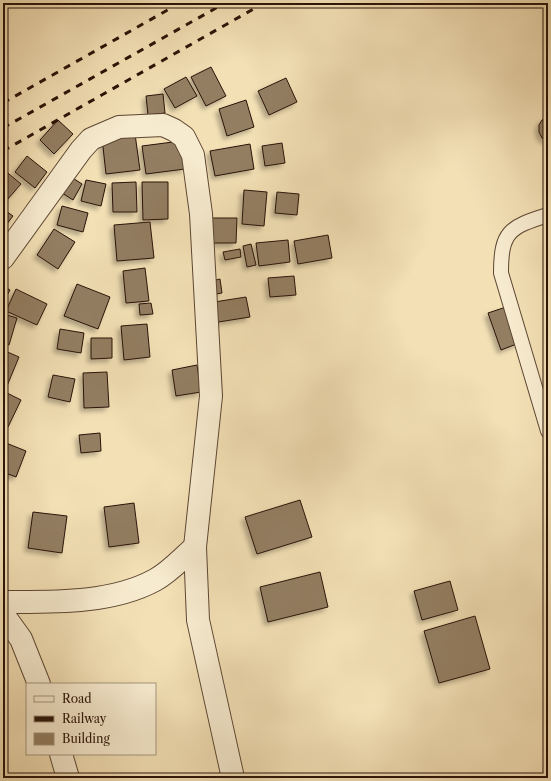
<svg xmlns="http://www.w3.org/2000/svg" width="551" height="781" font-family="'Libre Caslon Text',serif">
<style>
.building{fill:#937e62;stroke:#2a1308;filter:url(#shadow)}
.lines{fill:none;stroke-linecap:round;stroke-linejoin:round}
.service-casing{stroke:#5c4633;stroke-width:16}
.minor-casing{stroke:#5c4633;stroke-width:24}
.service{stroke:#f7ebcf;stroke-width:14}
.minor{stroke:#f7ebcf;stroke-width:22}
.rail{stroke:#2a1308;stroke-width:3;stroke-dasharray:7 7;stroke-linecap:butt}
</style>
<defs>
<filter id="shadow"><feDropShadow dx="-3.5" dy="3.5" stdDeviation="2" flood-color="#0004"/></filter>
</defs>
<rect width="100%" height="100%" fill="#f3e0b5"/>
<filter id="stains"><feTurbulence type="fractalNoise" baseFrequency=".005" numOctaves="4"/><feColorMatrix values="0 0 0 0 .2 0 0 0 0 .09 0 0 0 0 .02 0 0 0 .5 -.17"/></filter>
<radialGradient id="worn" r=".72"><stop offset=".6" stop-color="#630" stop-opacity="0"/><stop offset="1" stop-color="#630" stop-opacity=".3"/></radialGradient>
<g class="building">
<path d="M211,67L226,96L206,106L191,77Z"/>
<path d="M186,77L197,96L175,108L164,89Z"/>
<path d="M286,78L297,102L269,115L258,91Z"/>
<path d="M163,94L165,113L148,115L146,96Z"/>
<path d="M246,100L254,127L227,136L219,109Z"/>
<path d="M548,117V141L542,138L539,132V125L542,120Z"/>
<path d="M58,120L73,134L54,154L40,140Z"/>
<path d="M135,134L140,170L106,174L102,138Z"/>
<path d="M181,141L185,169L146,174L142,146Z"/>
<path d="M282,143L285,163L265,166L262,146Z"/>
<path d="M250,144L254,169L215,176L210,151Z"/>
<path d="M27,156L47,172L35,188L15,172Z"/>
<path d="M3,169L21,184L7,200L3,197Z"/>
<path d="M65,173L82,184L73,200L56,189Z"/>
<path d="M86,180L106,184L101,206L81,201Z"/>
<path d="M136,182L137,212H113L112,183Z"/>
<path d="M142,182H168V219L143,220Z"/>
<path d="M244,190L267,192L264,226L242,224Z"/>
<path d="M277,192L299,194L297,215L275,213Z"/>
<path d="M62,206L88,213L83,232L57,225Z"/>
<path d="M3,209L13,216L3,229Z"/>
<path d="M207,218H237L236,243H207Z"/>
<path d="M150,222L154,258L117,261L114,225Z"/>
<path d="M54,229L75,242L58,269L37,255Z"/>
<path d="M328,235L332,258L298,264L294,241Z"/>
<path d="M288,240L290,262L259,266L256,243Z"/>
<path d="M251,244L256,265L247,267L243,246Z"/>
<path d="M240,249L241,257L225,260L223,252Z"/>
<path d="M145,268L149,301L126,303L123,271Z"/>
<path d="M294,276L296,295L270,297L268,278Z"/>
<path d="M220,279L222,293L210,295L208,282Z"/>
<path d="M77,284L110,297L98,329L64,316Z"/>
<path d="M3,286L10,290L3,303Z"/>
<path d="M16,289L47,304L37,325L6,311Z"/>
<path d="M246,297L250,317L212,323L208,303Z"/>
<path d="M151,303L153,314L140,315L139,304Z"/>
<path d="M506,307L519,343L501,350L488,313Z"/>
<path d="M3,314L17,318L9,345L3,343Z"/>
<path d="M147,324L150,357L124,360L121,326Z"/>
<path d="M60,329L84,333L81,353L57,349Z"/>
<path d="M91,338H112V358L91,359Z"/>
<path d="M3,350L19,357L7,386L3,384Z"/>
<path d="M197,365L201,392L176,396L172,370Z"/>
<path d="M107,372L109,407L84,408L83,373Z"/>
<path d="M53,375L75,379L70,402L48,397Z"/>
<path d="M3,391L21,400L8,427L3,424Z"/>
<path d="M100,433L101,451L81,453L79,435Z"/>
<path d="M6,443L26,451L16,477L3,472V452Z"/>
<path d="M300,500L312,537L257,554L245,517Z"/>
<path d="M134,503L139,543L109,547L104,507Z"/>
<path d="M33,512L67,516L62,553L28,548Z"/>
<path d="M320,572L328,607L268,622L260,587Z"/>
<path d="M450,581L458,610L422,620L414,591Z"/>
<path d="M475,616L490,669L439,683L424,631Z"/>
</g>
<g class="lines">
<defs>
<path id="service" d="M548,215C509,227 501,232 501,273L548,431"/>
<g id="minor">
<path d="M3,258L81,150L91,139L119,127L163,125L174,130L184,137L193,155L201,214L211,396L195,547L198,620L233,778"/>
<path d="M3,602C52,602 111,604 155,580C170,572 183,557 195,547"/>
<path d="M3,614L21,639L39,684"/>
<path d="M61,754L68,778"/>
</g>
</defs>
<use href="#service" class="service-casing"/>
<use href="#minor" class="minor-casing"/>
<use href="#service" class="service"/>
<use href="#minor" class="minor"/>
<g class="rail">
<path d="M3,103L180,3"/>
<path d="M3,128L225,3"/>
<path d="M3,151L264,3"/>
</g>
</g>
<rect width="551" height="781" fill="none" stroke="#f3e0b5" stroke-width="16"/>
<rect x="4" y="4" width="543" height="773" fill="none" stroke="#2a1308" stroke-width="2"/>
<rect x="8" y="8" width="535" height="765" fill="none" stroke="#2a1308"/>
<rect x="26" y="683" width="130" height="72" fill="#f7ebcf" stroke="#a5957f"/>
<rect x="34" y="696" width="20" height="6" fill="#f7ebcf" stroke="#a5957f"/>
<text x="62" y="703" font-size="12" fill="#2a1308">Road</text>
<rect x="34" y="716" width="20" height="6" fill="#2a1308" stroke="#a5957f"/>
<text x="62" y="723" font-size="12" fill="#2a1308">Railway</text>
<rect x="34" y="733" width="20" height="12" fill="#937e62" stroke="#a5957f"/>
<text x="62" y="743" font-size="12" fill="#2a1308">Building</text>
<rect width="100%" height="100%" filter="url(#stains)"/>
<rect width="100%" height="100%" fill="url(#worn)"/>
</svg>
